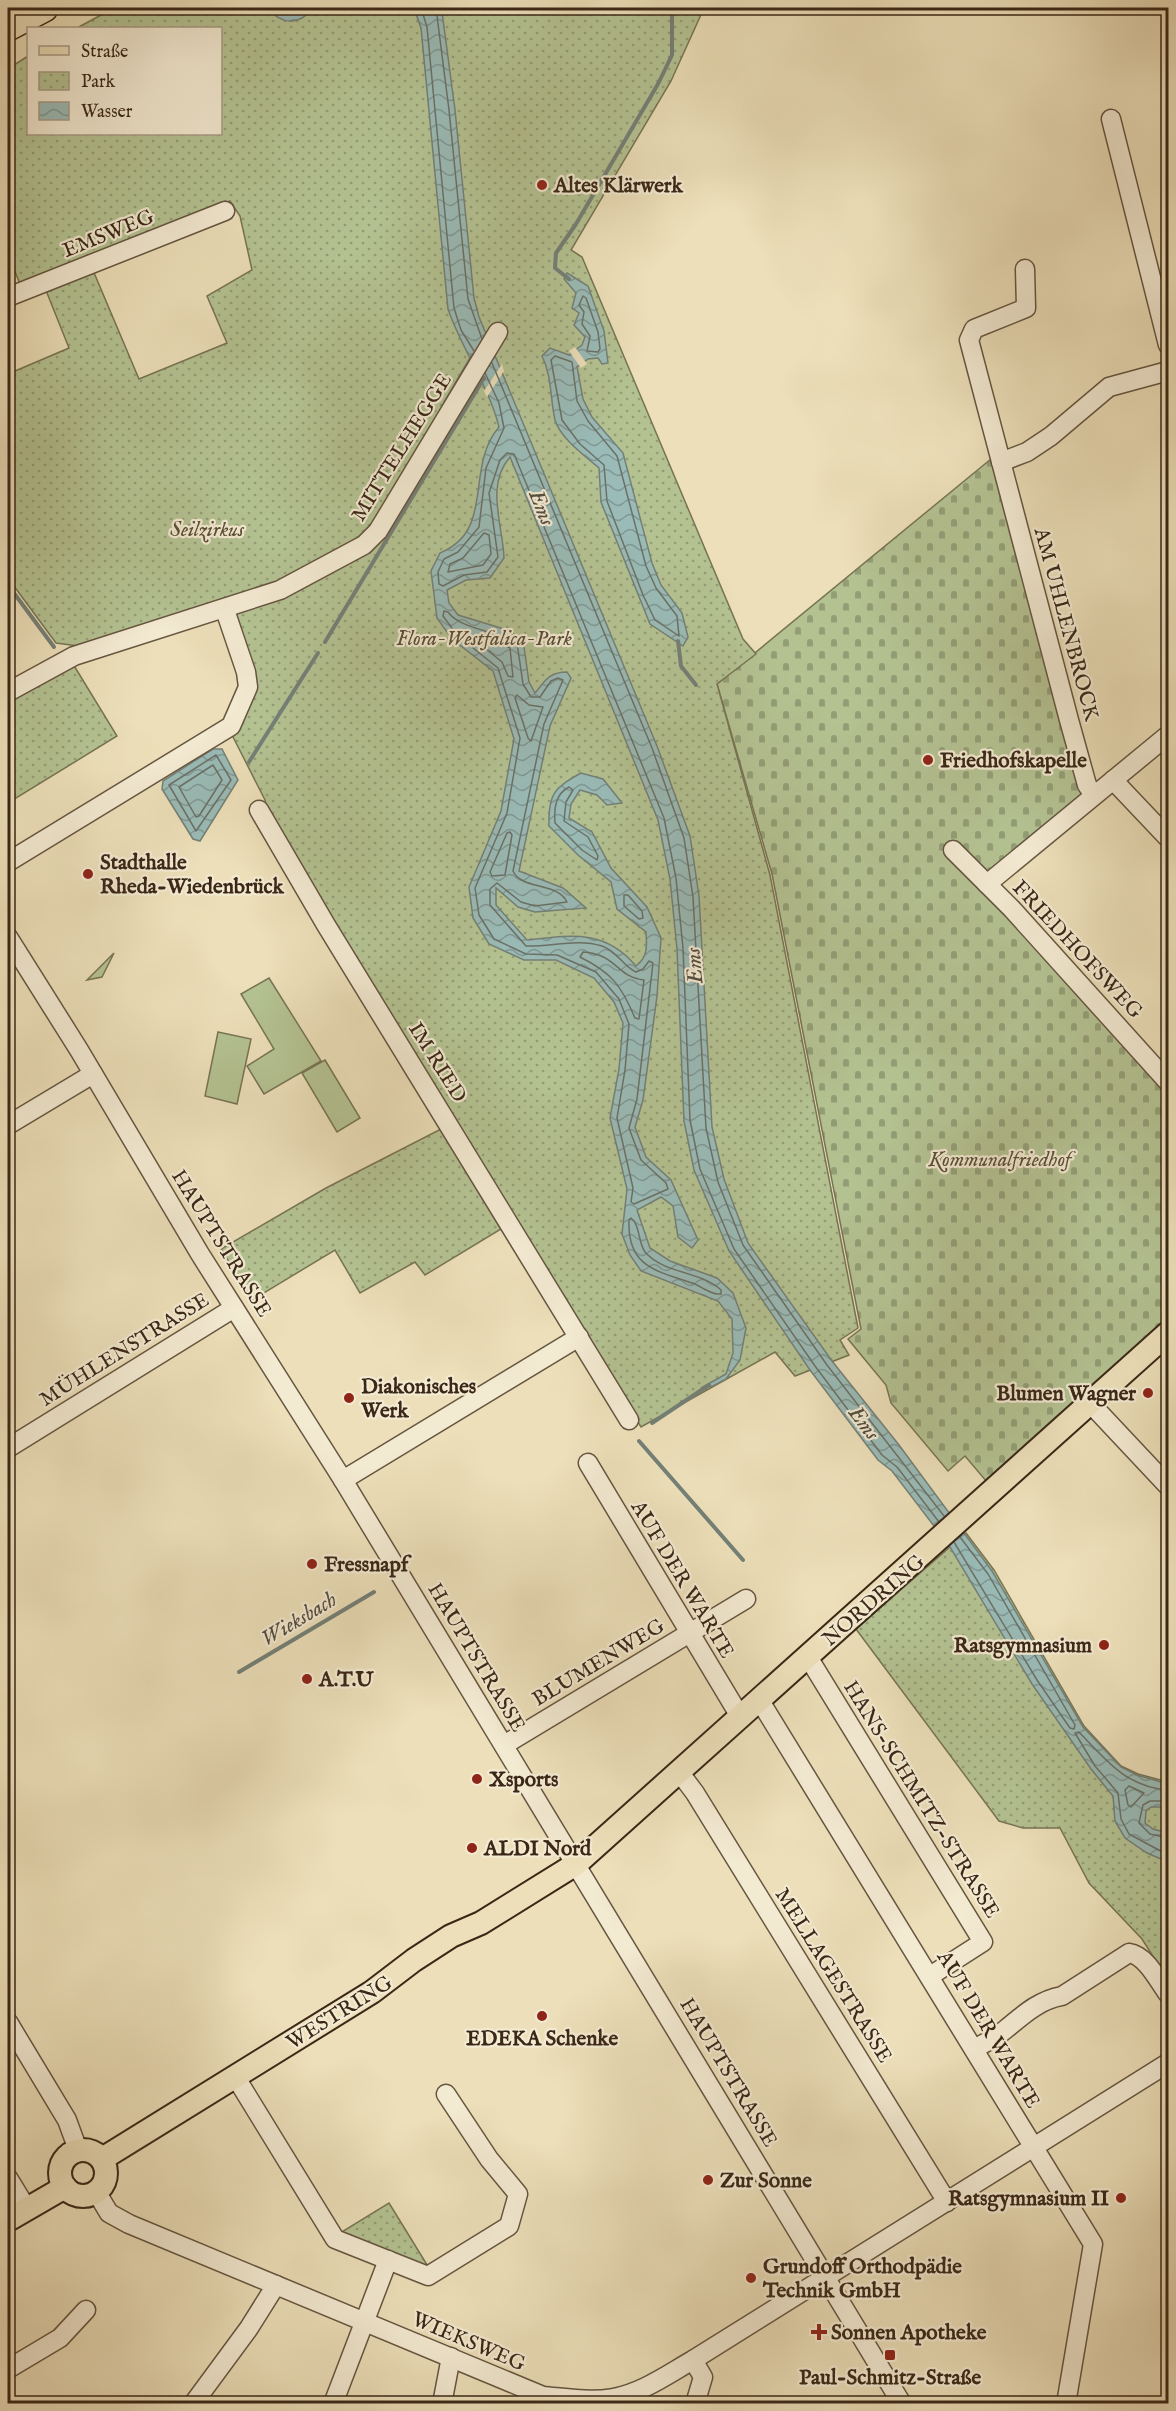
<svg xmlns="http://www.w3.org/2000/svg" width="1176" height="2411" font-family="'IM FELL English',serif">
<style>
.grass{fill:#b4c292;stroke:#777454;stroke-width:1.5}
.cemetery{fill:url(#cemetery-stones);stroke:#777454;stroke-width:1.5}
.park{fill:url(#park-dots);stroke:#777454;stroke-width:1.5}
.water{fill:url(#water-waves);stroke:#748077;stroke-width:1.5}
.pier{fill:#ecdfb9}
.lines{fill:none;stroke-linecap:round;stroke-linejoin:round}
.shore{stroke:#6a7167;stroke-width:1.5}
.stream{stroke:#748077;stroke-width:4}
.minor-casing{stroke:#665540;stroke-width:21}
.major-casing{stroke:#3a2717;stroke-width:26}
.highway-casing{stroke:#3a2717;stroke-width:30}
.minor{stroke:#f3ead2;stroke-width:18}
.major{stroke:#ecdfb9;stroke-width:22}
.highway{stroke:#ecdfb9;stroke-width:27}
.poi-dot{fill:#8f2418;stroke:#f3ead2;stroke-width:2}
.labels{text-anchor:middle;stroke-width:4.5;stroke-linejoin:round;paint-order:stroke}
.poi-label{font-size:21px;font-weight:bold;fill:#3a2717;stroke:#f3ead2;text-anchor:start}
.street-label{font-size:21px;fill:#3a2717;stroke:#f3ead2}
.park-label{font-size:21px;font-style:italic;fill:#584e36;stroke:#f3ead2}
.water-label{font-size:22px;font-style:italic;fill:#524c3f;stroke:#f3ead2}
</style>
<defs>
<pattern id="cemetery-stones" width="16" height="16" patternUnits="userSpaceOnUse" patternTransform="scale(1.5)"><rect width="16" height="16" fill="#b4c292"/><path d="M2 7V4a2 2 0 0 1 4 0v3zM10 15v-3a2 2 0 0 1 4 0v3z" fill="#939e76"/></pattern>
<pattern id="park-dots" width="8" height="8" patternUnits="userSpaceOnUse" patternTransform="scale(1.5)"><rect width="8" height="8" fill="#b4c292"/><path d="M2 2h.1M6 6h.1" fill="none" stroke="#939e76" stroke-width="1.8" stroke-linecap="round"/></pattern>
<pattern id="water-waves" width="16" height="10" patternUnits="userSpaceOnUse" patternTransform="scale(1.5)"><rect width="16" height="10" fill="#9abbb7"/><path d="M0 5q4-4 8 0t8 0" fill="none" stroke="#7f9894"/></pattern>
</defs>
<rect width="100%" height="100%" fill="#ecdfb9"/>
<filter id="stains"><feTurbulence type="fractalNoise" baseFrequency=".00333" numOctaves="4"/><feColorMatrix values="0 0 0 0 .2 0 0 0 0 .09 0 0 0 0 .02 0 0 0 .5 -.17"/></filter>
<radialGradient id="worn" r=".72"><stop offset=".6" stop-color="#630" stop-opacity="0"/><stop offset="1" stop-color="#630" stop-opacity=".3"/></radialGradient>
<g class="grass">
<path d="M114,953L102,977L87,980Z"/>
<path d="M269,978L321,1061L264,1094L247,1066L274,1049L241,994Z"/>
<path d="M218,1032L251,1039L237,1104L205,1096Z"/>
<path d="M325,1060L360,1118L337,1132L302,1073Z"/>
</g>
<path class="cemetery" d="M991,459L1085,796L976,883L1168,1094V1319L987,1482L965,1456L948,1471L891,1403L886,1385L848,1339L861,1329L772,874L717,684Z"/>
<g class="park">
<path d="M114,8H704L671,81L571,250L582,257L743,639L756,654L717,684L770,875L858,1328L840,1340L849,1355L795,1376L775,1352L641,1427L268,817L265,800L230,731L252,687L227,603L86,647L56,643L8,578V374L69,348L45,288L92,268L139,379L227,343L207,296L252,270L240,216L230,201L20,284L8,254V69L28,56V134H220V28H77Z"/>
<path d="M73,664L117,736L8,803V702Z"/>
<path d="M443,1128L501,1229L425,1275L415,1262L360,1293L335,1250L252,1300L221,1249L326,1188Z"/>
<path d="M966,1533L994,1570L1084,1726L1121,1766L1138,1774L1168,1782V1980L1142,1939L1089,1883L1060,1828H1023L999,1821L856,1629Z"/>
<path d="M389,2203L429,2268L340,2233Z"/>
</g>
<g class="water">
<path d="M267,8H314C298,26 282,25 267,8Z"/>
<path d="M414,8H441L442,12L455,110L474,298L479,317L657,746L690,836L699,896L712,1127L724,1179L748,1243L832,1361L899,1445L992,1571L1083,1727L1121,1767L1137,1775L1168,1784V1807H1151L1146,1811L1145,1823L1153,1829L1168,1833V1862L1147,1853L1125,1838L1115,1821L1113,1796L1091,1769L1032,1684L950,1547L892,1471L878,1460L810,1370L729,1251L694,1170L684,1121L677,949L670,879L658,820L510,457C485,485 503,526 504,558L490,578L466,580L447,590L449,603L458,615L504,629L523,640L529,682L535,693C545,681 549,672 567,672L571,678L550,726L519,871L563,888L586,908L535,912L518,907L496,888V905L527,940C572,935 605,929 636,966C648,957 647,946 646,932L617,909L611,882L578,855L549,826C548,794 554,788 581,773L603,779L622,803L607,805L597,795L580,790L571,804L569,818L592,832L611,868L647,907L661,938L657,996L643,1100L635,1127L646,1157L671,1180L698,1240L692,1248L678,1237L673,1206L661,1197L637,1210L650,1248L670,1261L717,1278L733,1293L746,1328L740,1360L726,1379L713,1386L701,1388L726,1374L733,1353L732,1319L718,1301L641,1271L630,1255L622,1234L627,1189L610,1118L619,1069L623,1023L614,1002L594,978L556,960H524L489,944L473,918L469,887L501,811L514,739L493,671L452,639L437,618L431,571L440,553C496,530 464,468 499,427C488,384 462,350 448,309L421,28Z"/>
<path d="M567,273L588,286L604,331L608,363L602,364L598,358L588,359L577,367L583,399L592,417L623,453L652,563L661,585L682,613L688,637L683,646L650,624L601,502L599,468C585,456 560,438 555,420C550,398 552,376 542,356L550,348L569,355L582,345L585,337L574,325L579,313L572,308L576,293L564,279Z"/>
<path d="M213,749H222L238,780L200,841L193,839L162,789L163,781Z"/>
</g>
<g class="pier">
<path d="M575,347L587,364L581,368L569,351Z"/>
<path d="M502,364L504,371L487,397L484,391Z"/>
</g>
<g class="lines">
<g class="shore">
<path d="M421,8L427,27L454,308L461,330L474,351"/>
<path d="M436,8L449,110L468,299L482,339"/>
<path d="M583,296L586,298L598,332L600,349L598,352L587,351L590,336L582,324L584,312L579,305Z"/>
<path d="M555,356L572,362L577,401L588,421L617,456L646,566L656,588L677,616L679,636L655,620L643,595L607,501L604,465L580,444L562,420L551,360Z"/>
<path d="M492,363L652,748L684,838L693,897L706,1128L718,1182L743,1245L827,1365L944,1516"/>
<path d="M485,373L499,403L504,428L486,468L479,527L458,552L444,559L438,572L439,584L443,586L464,575L487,572L498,557L489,493L500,460L507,453L514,454L664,818L676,878L683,948L690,1120L700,1169L734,1249L815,1366L882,1455L897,1467L939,1522"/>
<path d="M484,533L489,535L491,554L483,565L448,572L450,564L463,558Z"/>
<path d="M444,611L448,612C460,629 497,631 517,643L523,684L531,697H540L551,681L558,678L563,680L544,724L513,871C521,890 558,882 567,902L535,906L521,902L497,883L490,889V905L526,946C550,947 578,938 602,946C617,951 623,966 636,972L643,969L649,961L653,963L637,1099L629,1128L641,1160L666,1183L668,1189L634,1204L631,1202L633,1188L617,1118L625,1070L629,1024L619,999L596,972L557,955L526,954L494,939L479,915L475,888L507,813L520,738L498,668L457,635L443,616Z"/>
<path d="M478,635L498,641L510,648L513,677L508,676L502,662L475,640Z"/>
<path d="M517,695L529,705L543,707L531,741L528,738L515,698Z"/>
<path d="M216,755L231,780L196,831L169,785Z"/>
<path d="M213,765L222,780L199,816L196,817L179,787Z"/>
<path d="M569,787L573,790L566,802L564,821L588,837L598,856L597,860L582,850L555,823C554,809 555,794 569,787Z"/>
<path d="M510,832L512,835L505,875L492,876L490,872L507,833Z"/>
<path d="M624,895H628L642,911L643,918L639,919L624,906Z"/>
<path d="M583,952C617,954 616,977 644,980L639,1019L635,1018C621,985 612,973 580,957Z"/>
<path d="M631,1218C640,1225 638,1242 645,1252C664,1274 701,1271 721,1290V1294C712,1295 703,1288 695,1284C659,1271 627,1269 629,1220Z"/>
<path d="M954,1542L1037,1680L1070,1728L1074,1729L1075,1725L988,1574L960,1537"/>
<path d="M1129,1786L1144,1793L1131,1807L1128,1805L1125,1790Z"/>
<path d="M1168,1790C1126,1787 1106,1760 1079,1732L1075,1733L1095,1766L1118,1793L1121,1819L1129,1834L1168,1855"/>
<path d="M1168,1801H1150L1143,1805L1139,1823L1150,1834L1168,1838"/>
</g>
<g class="stream">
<path d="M569,279L555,268L556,253L576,224L658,84L672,55V8"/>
<path d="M445,403L473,355"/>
<path d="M8,585L54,647"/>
<path d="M678,641L681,666L696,685"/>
<path d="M325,642L484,378"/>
<path d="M249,762L318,653"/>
<path d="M652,1423L709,1385"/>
<path d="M639,1441L743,1560"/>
<path d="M239,1672L374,1592"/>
</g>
<defs>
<g id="minor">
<path d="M1111,119L1168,345"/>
<path d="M1025,269L1026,308L974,329L969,340L1069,720L1087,785L1094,795"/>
<path d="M8,297L225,211"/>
<path d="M1001,462L1027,452L1051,436L1109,387L1168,371"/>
<path d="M8,692L74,656L280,590L364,545L378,531L498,332"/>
<path d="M1113,780L1168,838"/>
<path d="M259,810L326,925L629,1420"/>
<path d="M953,850L1012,909L1168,1082"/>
<path d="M8,862L231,726L248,687L246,672L225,610"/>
<path d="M987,884L1168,735"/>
<path d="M8,937L79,1050L200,1254L343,1480L902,2404"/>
<path d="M8,1125L93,1074"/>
<path d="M1091,1404L1168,1486"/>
<path d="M8,1448L234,1308"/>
<path d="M588,1463L741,1718"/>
<path d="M343,1480L579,1337"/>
<path d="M808,1657L983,1942L930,1976"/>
<path d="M760,1701L1093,2244L1066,2404"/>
<path d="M504,1745L746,1599"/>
<path d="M680,1773L695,1793L947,2202"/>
<path d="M8,2022L67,2120L78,2150"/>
<path d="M974,2049C985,2043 997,2037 1006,2029C1023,2015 1039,2000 1062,1996L1129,1953C1146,1955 1159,1982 1168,1994"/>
<path d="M235,2076L335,2239L428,2276L509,2226L518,2194L489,2159L446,2094"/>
<path d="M8,2178L27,2209"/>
<path d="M97,2193L109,2213L129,2224L543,2396C566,2398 590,2402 613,2398C642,2393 668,2374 693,2360L1168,2063"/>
<path d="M693,2360L703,2377L695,2404"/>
<path d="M8,2369L60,2338L86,2310"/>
<path d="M193,2404L249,2328L276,2285"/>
<path d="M333,2404L388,2260"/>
<path d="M442,2404L451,2357"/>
</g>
<g id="major">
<circle cx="83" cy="2173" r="23"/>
<path d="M102,2159L372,1992L414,1960L451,1936L481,1923L576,1864L1168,1333"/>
<path d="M8,2220L65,2187"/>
</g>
<path id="highway" d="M8,27L44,8"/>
</defs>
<use href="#minor" class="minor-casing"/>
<use href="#major" class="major-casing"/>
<use href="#highway" class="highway-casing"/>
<use href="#minor" class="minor"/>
<use href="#major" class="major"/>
<use href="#highway" class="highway"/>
</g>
<g class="poi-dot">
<circle cx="542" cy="185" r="6"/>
<circle cx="928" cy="760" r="6"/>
<circle cx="88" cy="874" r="6"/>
<circle cx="1148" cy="1393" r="6"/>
<circle cx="349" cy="1398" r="6"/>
<circle cx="312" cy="1564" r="6"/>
<circle cx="1104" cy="1645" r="6"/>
<circle cx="307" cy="1679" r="6"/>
<circle cx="477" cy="1779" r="6"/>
<circle cx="472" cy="1848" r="6"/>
<circle cx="542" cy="2016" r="6"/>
<circle cx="708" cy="2180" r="6"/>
<circle cx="1121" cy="2198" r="6"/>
<circle cx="751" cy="2278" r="6"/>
<path d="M816 2323h6v6h6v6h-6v6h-6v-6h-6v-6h6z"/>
<rect x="884" y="2349" width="12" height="12" rx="3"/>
</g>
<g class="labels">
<g class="poi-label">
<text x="554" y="192">Altes Klärwerk</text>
<text x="940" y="767">Friedhofskapelle</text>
<text x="100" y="869">Stadthalle<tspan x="100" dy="24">Rheda-Wiedenbrück</tspan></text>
<text x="361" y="1393">Diakonisches<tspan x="361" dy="24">Werk</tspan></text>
<text x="1136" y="1400" text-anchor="end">Blumen Wagner</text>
<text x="324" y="1571">Fressnapf</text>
<text x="1092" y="1652" text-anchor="end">Ratsgymnasium</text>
<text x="319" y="1686">A.T.U</text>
<text x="489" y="1786">Xsports</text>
<text x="484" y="1855">ALDI Nord</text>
<text x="542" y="2045" text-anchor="middle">EDEKA Schenke</text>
<text x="720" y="2187">Zur Sonne</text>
<text x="1109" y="2205" text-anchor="end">Ratsgymnasium II</text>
<text x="763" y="2273">Grundoff Orthodpädie<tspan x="763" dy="24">Technik GmbH</tspan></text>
<text x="831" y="2339">Sonnen Apotheke</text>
<text x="890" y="2384" text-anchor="middle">Paul-Schmitz-Straße</text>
</g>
<g class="street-label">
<text transform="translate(108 233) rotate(-22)" y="7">EMSWEG</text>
<text transform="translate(401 447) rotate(-58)" y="7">MITTELHEGGE</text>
<text transform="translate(1067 624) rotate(75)" y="7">AM UHLENBROCK</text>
<text transform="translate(1078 949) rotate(47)" y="7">FRIEDHOFSWEG</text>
<text transform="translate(438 1062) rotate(58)" y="7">IM RIED</text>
<text transform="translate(222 1243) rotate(58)" y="7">HAUPTSTRASSE</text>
<text transform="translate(124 1349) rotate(-32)" y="7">MÜHLENSTRASSE</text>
<text transform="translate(683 1579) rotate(59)" y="7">AUF DER WARTE</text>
<text transform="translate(873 1600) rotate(-41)" y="7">NORDRING</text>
<text transform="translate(477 1657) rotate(59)" y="7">HAUPTSTRASSE</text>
<text transform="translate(598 1662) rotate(-31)" y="7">BLUMENWEG</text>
<text transform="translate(922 1799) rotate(58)" y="7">HANS-SCHMITZ-STRASSE</text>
<text transform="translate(834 1975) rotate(58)" y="7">MELLAGESTRASSE</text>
<text transform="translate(339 2012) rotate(-32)" y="7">WESTRING</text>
<text transform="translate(989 2029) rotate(59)" y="7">AUF DER WARTE</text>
<text transform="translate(729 2072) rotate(59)" y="7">HAUPTSTRASSE</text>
<text transform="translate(469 2341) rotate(23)" y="7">WIEKSWEG</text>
</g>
<g class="park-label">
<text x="207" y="536">Seilzirkus</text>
<text x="484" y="645">Flora-Westfalica-Park</text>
<text x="1000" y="1166">Kommunalfriedhof</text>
</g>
<g class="water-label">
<text transform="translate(543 507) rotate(68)" y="8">Ems</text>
<text transform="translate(693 966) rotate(-95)" y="8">Ems</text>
<text transform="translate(865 1422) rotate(53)" y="8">Ems</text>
<text transform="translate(298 1618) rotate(-31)" y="8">Wieksbach</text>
</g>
</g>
<rect width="1176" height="2411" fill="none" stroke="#ecdfb9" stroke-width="30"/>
<rect x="9" y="9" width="1158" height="2393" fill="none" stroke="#3a2717" stroke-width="3"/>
<rect x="15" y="15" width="1146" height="2381" fill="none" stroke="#3a2717" stroke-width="1.5"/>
<rect x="27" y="27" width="195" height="108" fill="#f3ead2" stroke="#a99c87" stroke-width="1.5"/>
<rect x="39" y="46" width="30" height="9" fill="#ecdfb9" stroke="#a99c87" stroke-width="1.5"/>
<text x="81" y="57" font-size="18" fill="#3a2717">Straße</text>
<rect x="39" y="72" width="30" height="18" fill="url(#park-dots)" stroke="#a99c87" stroke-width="1.5"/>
<text x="81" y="87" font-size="18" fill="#3a2717">Park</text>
<rect x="39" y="102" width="30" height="18" fill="url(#water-waves)" stroke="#a99c87" stroke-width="1.5"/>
<text x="81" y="117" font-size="18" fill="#3a2717">Wasser</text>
<rect width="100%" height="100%" filter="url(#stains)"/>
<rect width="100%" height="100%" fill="url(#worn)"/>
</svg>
